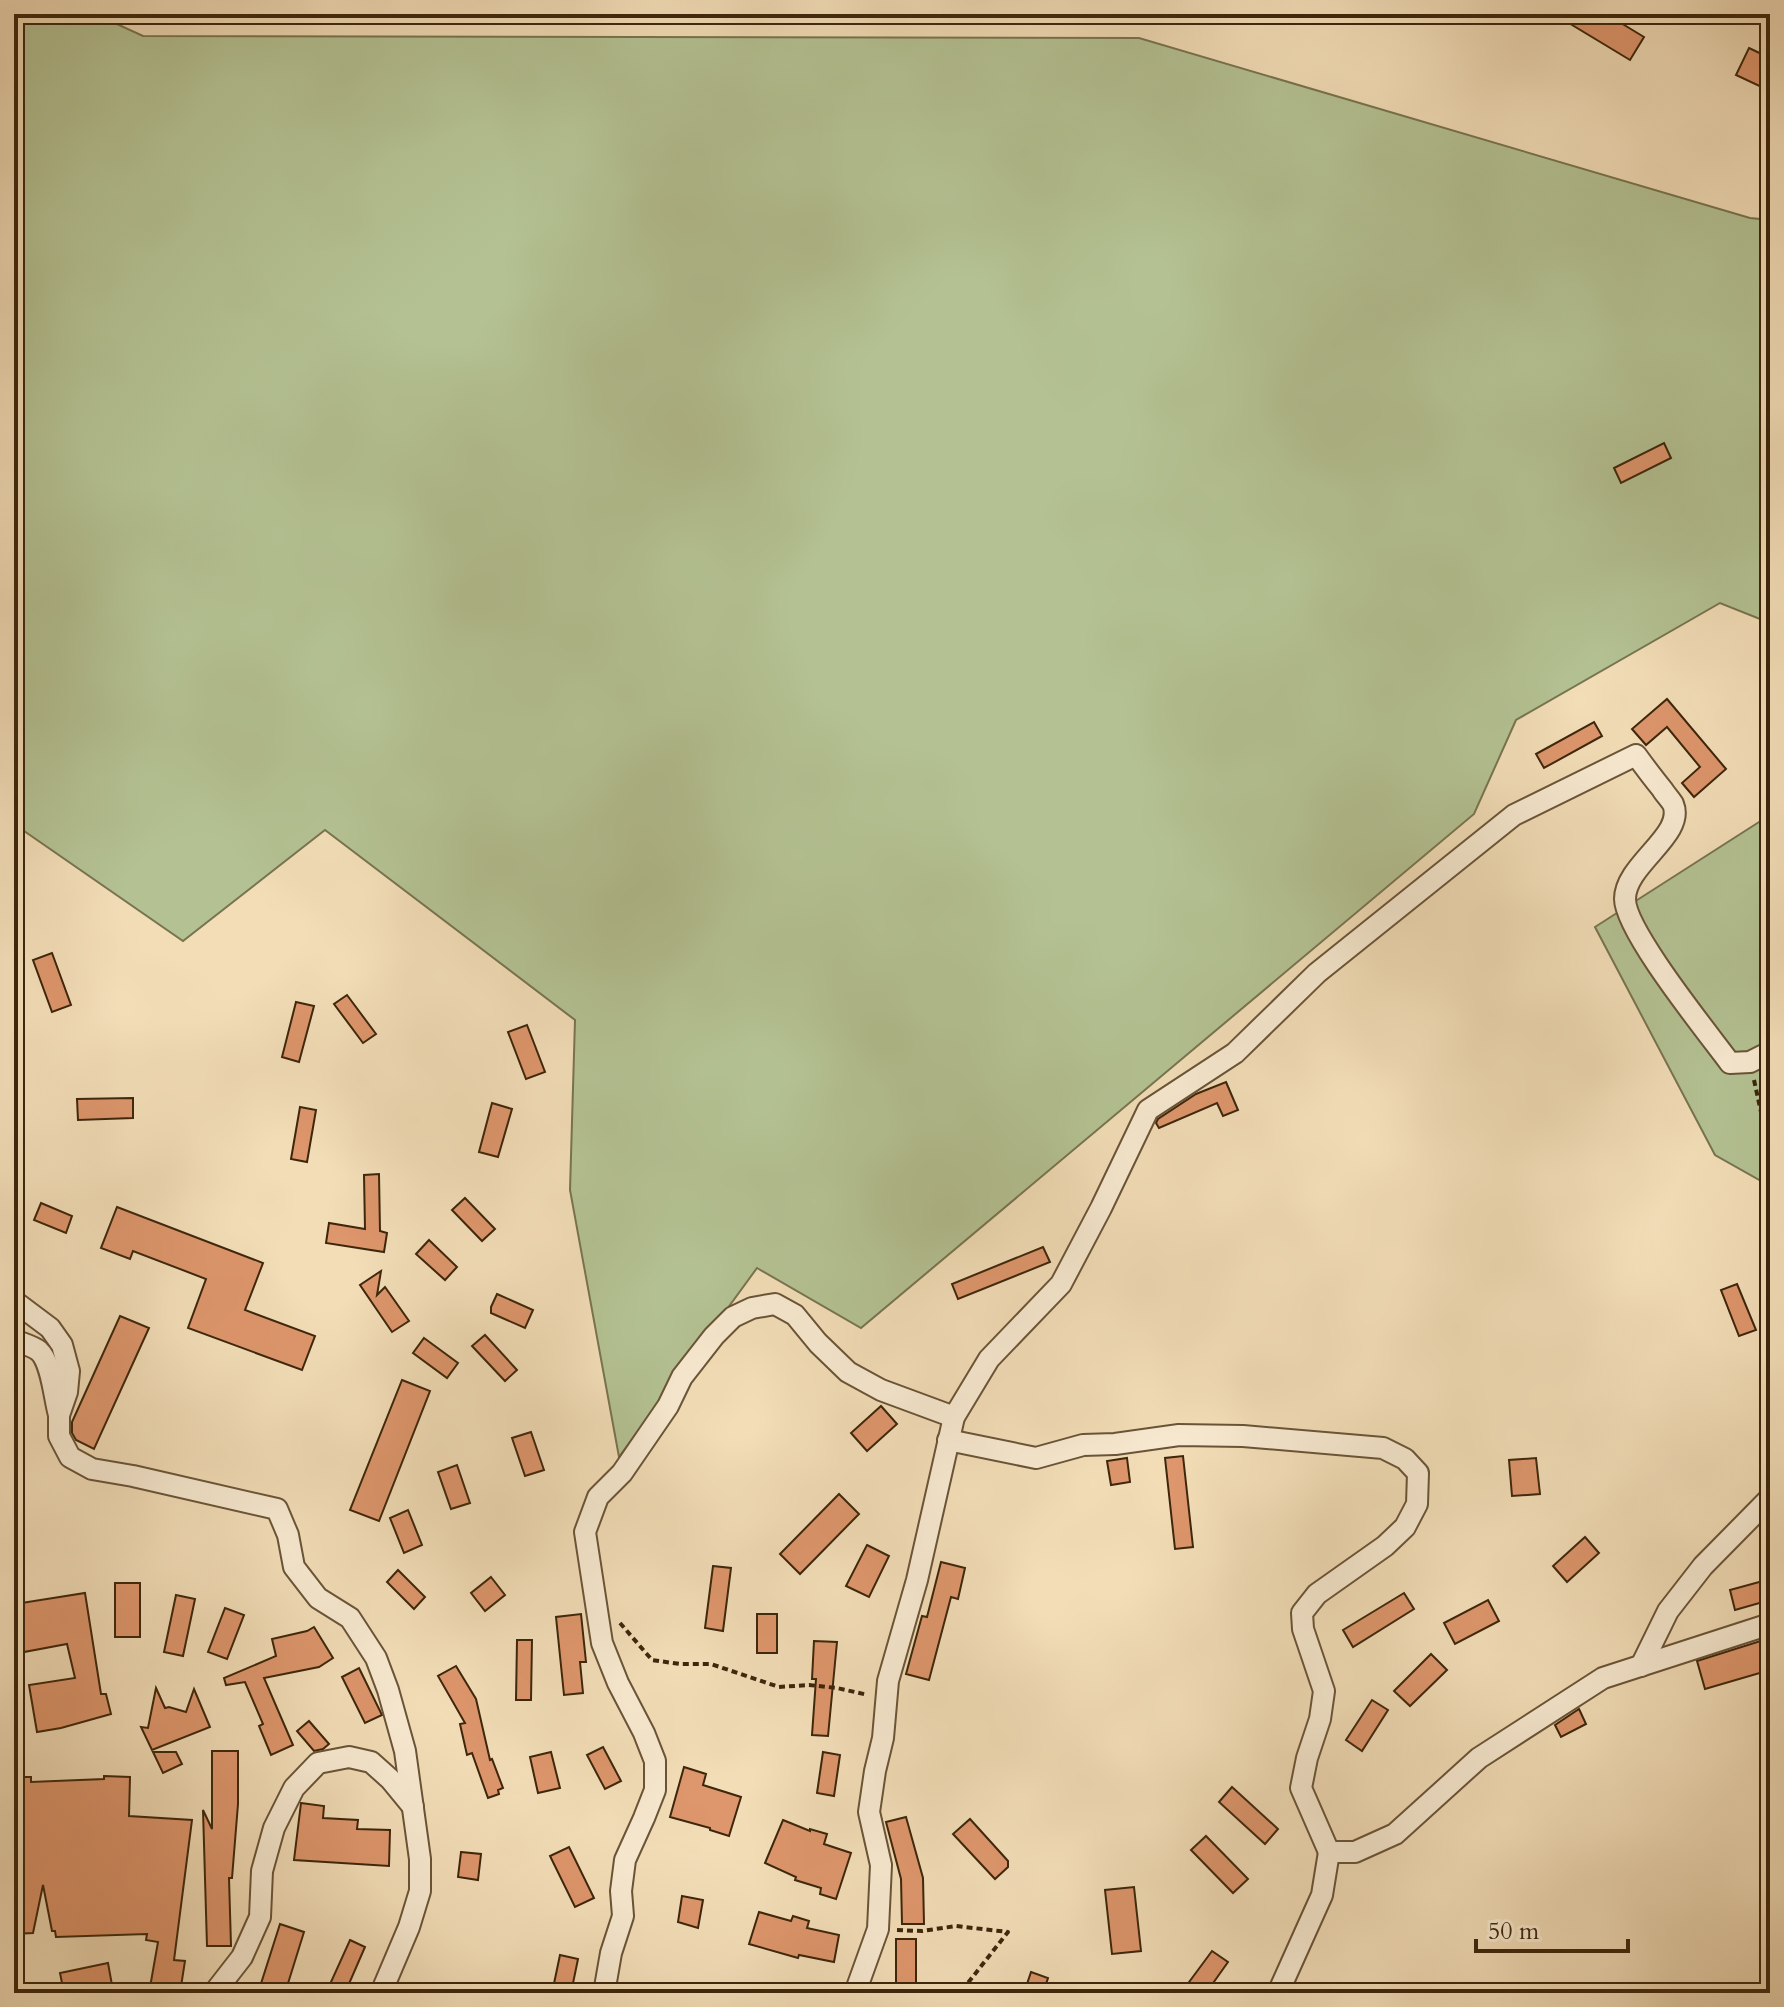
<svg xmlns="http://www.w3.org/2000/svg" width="1784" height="2007" font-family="Cardo,serif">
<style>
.green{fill:#b4c293;stroke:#787450;stroke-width:2}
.building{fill:#de966c;stroke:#3d260c;stroke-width:2}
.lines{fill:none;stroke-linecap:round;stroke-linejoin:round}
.minor-casing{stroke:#6a5437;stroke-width:24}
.path{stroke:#3d260c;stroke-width:4;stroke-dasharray:6 4;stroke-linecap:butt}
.minor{stroke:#f7e9d0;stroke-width:20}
</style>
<rect width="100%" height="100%" fill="#f2ddb7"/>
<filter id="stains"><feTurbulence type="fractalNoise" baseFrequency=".0025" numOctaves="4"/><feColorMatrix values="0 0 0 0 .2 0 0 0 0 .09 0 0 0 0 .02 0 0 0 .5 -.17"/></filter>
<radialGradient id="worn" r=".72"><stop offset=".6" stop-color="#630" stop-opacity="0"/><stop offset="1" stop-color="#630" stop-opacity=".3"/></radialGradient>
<g class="green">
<path d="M14,14H95L143,36L1139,38L1750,218L1770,220V623L1720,603L1516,720L1474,814L861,1328L757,1268L619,1457L570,1190L575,1020L325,830L183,941L14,824Z"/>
<path d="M1770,815V1186L1715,1155L1595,927Z"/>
</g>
<g class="building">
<path d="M1554,14H1606L1644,37L1630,60Z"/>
<path d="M1749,48L1770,58V91L1736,75Z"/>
<path d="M1664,443L1671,458L1621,483L1614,468Z"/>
<path d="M1667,699L1726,769L1694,797L1682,783L1700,767L1667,727L1646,745L1632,729Z"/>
<path d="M1594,722L1602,736L1544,768L1536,754Z"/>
<path d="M52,953L71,1005L52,1012L33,960Z"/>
<path d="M347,995L376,1034L363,1043L334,1004Z"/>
<path d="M296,1002L314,1006L299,1062L282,1057Z"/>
<path d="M527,1025L545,1072L526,1079L508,1032Z"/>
<path d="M1226,1082L1238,1110L1223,1116L1217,1103L1159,1128L1156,1123L1158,1119L1196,1094Z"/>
<path d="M133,1098V1118L78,1120L77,1099Z"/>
<path d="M492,1103L512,1109L498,1157L479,1152Z"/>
<path d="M300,1107L316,1110L307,1162L291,1159Z"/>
<path d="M379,1174L380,1231L387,1233L384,1252L326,1243L329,1223L365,1229L364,1175Z"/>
<path d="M465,1198L495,1229L482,1241L452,1210Z"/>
<path d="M41,1203L72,1216L66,1233L34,1220Z"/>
<path d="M117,1207L263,1263L245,1310L315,1336L302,1370L188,1328L206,1279L133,1251L130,1259L101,1248Z"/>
<path d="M429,1240L457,1267L445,1280L416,1254Z"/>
<path d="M1043,1247L1050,1262L958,1299L952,1284Z"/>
<path d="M381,1271L377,1295L385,1287L409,1321L392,1332L360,1285Z"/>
<path d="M1737,1284L1756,1330L1739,1336L1721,1290Z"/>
<path d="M497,1294L533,1310L525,1328L491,1313V1307Z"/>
<path d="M120,1316L149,1328L94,1449L76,1440L72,1433V1422Z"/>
<path d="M485,1335L517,1370L505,1381L472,1346Z"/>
<path d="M424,1338L458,1363L447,1378L413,1353Z"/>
<path d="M402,1380L430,1391L379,1521L350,1510Z"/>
<path d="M881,1406L897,1424L867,1451L851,1433Z"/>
<path d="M531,1432L544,1470L525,1476L512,1438Z"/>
<path d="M1183,1456L1193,1547L1175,1549L1165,1458Z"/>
<path d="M1127,1458L1130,1482L1111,1485L1107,1461Z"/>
<path d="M1536,1458L1540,1494L1512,1496L1509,1460Z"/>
<path d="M457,1465L470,1503L451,1509L438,1472Z"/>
<path d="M839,1494L859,1514L800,1574L780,1554Z"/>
<path d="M408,1510L422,1545L404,1553L390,1518Z"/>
<path d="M1585,1537L1599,1553L1567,1582L1553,1566Z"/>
<path d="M867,1545L889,1556L869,1597L846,1586Z"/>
<path d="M941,1562L965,1568L958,1599L951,1597L929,1680L906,1674L922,1616L927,1617Z"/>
<path d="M713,1566L731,1568L723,1631L705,1628Z"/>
<path d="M398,1570L425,1597L414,1609L387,1582Z"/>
<path d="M491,1577L505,1595L485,1611L471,1593Z"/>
<path d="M1770,1579V1600L1735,1610L1730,1590Z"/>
<rect x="115" y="1583" width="25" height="54"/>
<path d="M85,1593L101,1694H106L111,1714L61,1728L37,1732L29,1685L75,1678L67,1644L24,1652L15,1604Z"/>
<path d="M1404,1593L1414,1609L1353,1647L1343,1630Z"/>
<path d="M176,1595L195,1599L183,1656L164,1652Z"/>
<path d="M1488,1600L1499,1621L1455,1644L1444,1623Z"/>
<path d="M225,1608L244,1615L227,1659L208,1652Z"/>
<path d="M581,1614L586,1662H580L583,1693L564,1695L556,1617Z"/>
<rect x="757" y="1614" width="20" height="39"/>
<path d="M314,1627L333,1658L319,1667L264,1678L293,1745L271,1755L259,1726L263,1724L245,1682L226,1685L224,1678L276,1656L272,1639L307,1631Z"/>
<path d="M1770,1638V1670L1705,1689L1697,1661Z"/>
<path d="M517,1640H532L531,1700H516Z"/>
<path d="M814,1641L837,1642L828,1736L812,1735L816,1679H812Z"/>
<path d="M1431,1654L1447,1670L1410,1706L1394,1691Z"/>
<path d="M456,1666L476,1699L490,1760L492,1759L503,1788L498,1790L499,1794L488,1798L472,1753L467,1755L460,1724L465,1723L438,1676Z"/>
<path d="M359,1668L382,1715L365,1723L342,1677Z"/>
<path d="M156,1688L165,1708L169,1707L186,1712L194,1689L210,1727L152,1750L141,1727L148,1728Z"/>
<path d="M1372,1700L1388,1710L1362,1751L1346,1740Z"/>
<path d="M1579,1709L1586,1724L1561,1737L1555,1725Z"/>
<path d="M309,1721L329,1744L323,1749L314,1751L297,1731Z"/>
<path d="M603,1747L621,1781L605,1789L587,1755Z"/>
<path d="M212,1751H238V1804L232,1878H229L231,1946H207L203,1810L212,1829Z"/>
<path d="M153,1752H176L182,1764L163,1773Z"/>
<path d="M551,1752L560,1788L538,1793L530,1757Z"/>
<path d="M823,1752L840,1755L834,1796L817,1793Z"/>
<path d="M684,1767L706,1774L703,1785L741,1797L729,1836L710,1830V1828L670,1817Z"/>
<path d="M104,1776L130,1777L129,1816L192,1820L174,1960L185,1961L180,1993H149L158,1942L146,1940L147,1934L56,1937L55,1931H52L43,1885L33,1933L14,1934V1777H31V1782L104,1779Z"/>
<path d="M1232,1787L1278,1829L1265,1844L1219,1802Z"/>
<path d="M301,1803L324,1806L323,1818L358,1820L357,1829L390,1830L389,1866L294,1860Z"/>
<path d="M906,1817L923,1878L924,1924H902L901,1879L886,1822Z"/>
<path d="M970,1819L1008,1861V1867L995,1879L953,1834Z"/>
<path d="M783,1820L810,1831V1829L827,1834L824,1844L851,1853L836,1899L820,1894L821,1888L795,1880L796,1877L765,1863Z"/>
<path d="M1206,1836L1248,1879L1233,1893L1191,1850Z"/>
<path d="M569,1847L594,1898L575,1907L550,1856Z"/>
<path d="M461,1852L481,1854L478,1880L458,1877Z"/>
<path d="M1134,1887L1141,1951L1112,1954L1105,1890Z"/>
<path d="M682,1896L703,1900L698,1928L678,1922Z"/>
<path d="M759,1912L791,1921L793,1916L809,1921L807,1928L839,1935L834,1962L799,1955L798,1958L749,1944Z"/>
<path d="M280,1924L304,1932L285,1993H258Z"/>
<path d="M896,1939H916V1986L896,1985Z"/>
<path d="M350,1940L365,1947L345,1993H326Z"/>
<path d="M1212,1951L1228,1962L1206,1993H1181Z"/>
<path d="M560,1955L578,1959L571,1993H552Z"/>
<path d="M108,1963L112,1985L64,1993L60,1973Z"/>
<path d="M1031,1972L1048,1978L1043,1993H1024Z"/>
</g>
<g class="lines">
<defs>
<g id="minor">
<path d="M14,1301L50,1328L62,1345L69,1371L67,1392L59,1415V1436L70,1457L92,1469L133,1476L277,1509L288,1535L294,1567L318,1598L350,1618L376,1658L388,1690L405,1751L420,1859V1891L409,1927L381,1993"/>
<path d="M14,1340C21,1343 33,1346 39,1351C52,1363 54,1398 59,1415"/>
<path d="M948,1440L1036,1458L1083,1445L1115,1444L1179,1435L1243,1436L1383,1448L1405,1459L1418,1473L1417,1504L1405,1527L1385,1546L1317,1594L1302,1613L1303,1629L1324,1691L1320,1719L1307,1758L1301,1788L1329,1852"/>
<path d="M1641,1666L1668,1611L1703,1566L1770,1498"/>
<path d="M214,1993L242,1957L260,1917L262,1871L274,1828L294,1788L318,1763L349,1757L371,1762L390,1779L413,1807"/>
<path d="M604,1993L611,1953L623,1916L621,1891L625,1860L644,1818L655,1790V1761L644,1733L618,1683L602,1643L585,1532L598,1497L622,1473L668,1406L682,1377L714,1336L733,1317L752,1308L775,1304L795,1315L818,1343L848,1372L881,1390L954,1417"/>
<path d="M855,1993L878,1929L881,1865L869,1812L875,1771L883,1738L888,1681L917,1580L954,1417L989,1359L1061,1284L1101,1208L1148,1110L1235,1053L1317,973L1514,815L1636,755C1644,766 1653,778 1662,789C1665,794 1670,799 1673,804C1686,835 1625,864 1625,899C1625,931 1708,1033 1730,1063L1750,1062L1770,1052"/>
<path d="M1278,1993L1322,1895L1329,1852H1355L1395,1834L1479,1758L1603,1678L1770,1624"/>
</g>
</defs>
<use href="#minor" class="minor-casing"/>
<g class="path">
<path d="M1754,1080L1761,1112L1770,1124"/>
<path d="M620,1623L652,1660L680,1664H711L779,1687L809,1685L837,1688L868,1695"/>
<path d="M897,1930L922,1931L956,1926L1008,1932L960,1993"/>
</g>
<use href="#minor" class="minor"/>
</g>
<rect width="1784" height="2007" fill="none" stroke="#f2ddb7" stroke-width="48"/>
<rect x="16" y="16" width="1752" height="1975" fill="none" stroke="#3d260c" stroke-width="4"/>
<rect x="24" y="24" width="1736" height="1959" fill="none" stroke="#3d260c" stroke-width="2"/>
<path d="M1476 1939v12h152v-12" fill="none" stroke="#3d260c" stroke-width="4"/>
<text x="1488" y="1939" font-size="24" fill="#3d260c" stroke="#f7e9d0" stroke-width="6" paint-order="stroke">50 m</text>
<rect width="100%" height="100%" filter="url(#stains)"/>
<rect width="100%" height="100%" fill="url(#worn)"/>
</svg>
